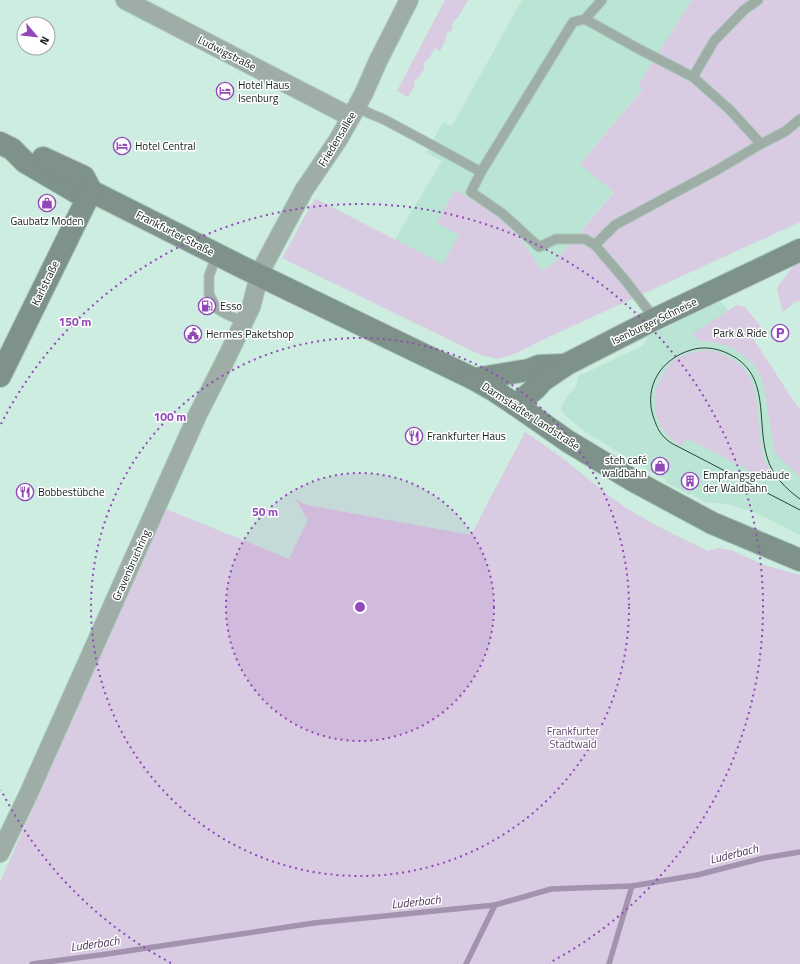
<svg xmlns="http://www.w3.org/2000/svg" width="800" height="964" font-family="'Titillium Web',sans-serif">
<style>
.built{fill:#bae4d3}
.green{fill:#d9cbe2}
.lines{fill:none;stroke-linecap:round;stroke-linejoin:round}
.stream{stroke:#a393ae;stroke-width:5.5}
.lane-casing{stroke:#abc8bc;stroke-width:11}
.street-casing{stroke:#abc8bc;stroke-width:20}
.secondary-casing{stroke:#abc8bc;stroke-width:24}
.lane{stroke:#9fada7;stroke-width:9}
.street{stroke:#9fada7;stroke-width:18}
.secondary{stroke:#7e928a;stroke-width:22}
.tram{stroke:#303f39;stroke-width:1}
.ring{fill:none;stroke:#9348b9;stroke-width:2;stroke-dasharray:2 4}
.labels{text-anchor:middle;stroke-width:3;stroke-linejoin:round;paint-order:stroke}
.street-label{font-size:11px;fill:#131f1b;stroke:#fff}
.poi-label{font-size:11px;fill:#131f1b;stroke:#fff;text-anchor:start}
.park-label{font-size:11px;fill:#5f456d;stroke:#fff}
.water-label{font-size:12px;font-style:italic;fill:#4e345c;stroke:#fff}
.centre{fill:#9348b9;stroke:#fff;stroke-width:2}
.ring-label{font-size:12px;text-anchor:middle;font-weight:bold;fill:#9348b9;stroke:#fff;stroke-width:3;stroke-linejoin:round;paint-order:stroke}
</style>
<rect width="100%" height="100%" fill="#cceddf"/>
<g class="built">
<path d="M522,0H692L638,85L642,89L580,164L614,191L555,262L559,269L478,303L395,239L442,161L426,153L443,122L452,126Z"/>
<path d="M720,301L724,305L761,360L800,445V535L769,519L749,510L724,504L706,502L691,494L690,495L665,482L666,479L651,472L587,433L566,416L561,410L562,406L567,396L576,387L578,376L581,375L642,346L644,344L647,337Z"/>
</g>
<g class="green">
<path d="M445,0H468L457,19H455L451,26L453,27L450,32L448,31L445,38L446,39L440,51L435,48L428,60L427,59L423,66L425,67L418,79L416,78L413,84L415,85L408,97L397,91Z"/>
<path d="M692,0H800V222L551,336L517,353L499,359L484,356L472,351L282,258L311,205L316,199L443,264L459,235L437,223L455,190L495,213L522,240L541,271L555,262L614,192L580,164L642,90L638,85Z"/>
<path d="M800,263V301L795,302L783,312L777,290L778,286L794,265Z"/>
<path d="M737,305L745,307L762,328L754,340L797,406L800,408V477L775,453L763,382L755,366L743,355L731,347L712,342L700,341L692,334Z"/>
<path d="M706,350C728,353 749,366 754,389C759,409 758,431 762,451L764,459L773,477L768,480L686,438L682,446C665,437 654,420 655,401C655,398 654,394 655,392C657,384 662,376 666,370C668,368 670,364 672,362C680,354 695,352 706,350Z"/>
<path d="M525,432C538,441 552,450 565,460C584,475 602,491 622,505C649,523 679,537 708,551L719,548L734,551L764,565L800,575V964H0V882L166,509L289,559L308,520L295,498L301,503L307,505L361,515L471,535Z"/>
</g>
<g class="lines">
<g class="stream">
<path d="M32,964L107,954L314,923L495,905L551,889L632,886L697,875L764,858L800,852"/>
<path d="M466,964L495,905"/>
<path d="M609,964L632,886"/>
</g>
<defs>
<g id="lane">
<path d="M585,19L602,0"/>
<path d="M693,77L714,41L744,10L758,0"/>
<path d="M357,106C365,113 375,115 385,120C417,137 449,154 481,172L471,192L503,214L539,247L556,239H585L595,245L625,280L655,319"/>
<path d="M481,172L573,22L585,19L637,48L693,77L730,110L761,144"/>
<path d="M595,245L615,225L717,170L761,144L786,131L800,119"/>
<path d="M217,254L209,276V294L216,308L228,315L244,322"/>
</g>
<g id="street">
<path d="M125,0L351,117"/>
<path d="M0,853L28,795L198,414L225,361L251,307L253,300L259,275L266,261L304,190L338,140L351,117L364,93L378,61L409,0"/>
</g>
<g id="secondary">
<path d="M0,143L12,149L25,162L76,192L91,191L242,267L474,379L495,391L516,405L569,442L634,481L712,523L800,560"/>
<path d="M43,158L84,177L91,191"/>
<path d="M0,376L91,191"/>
<path d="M474,379L529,370L539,366L563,365"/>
<path d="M516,405L536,388L542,381L567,364L655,319L800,250"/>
</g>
</defs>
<use href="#lane" class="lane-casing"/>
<use href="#street" class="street-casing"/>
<use href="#secondary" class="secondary-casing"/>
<use href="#lane" class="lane"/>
<use href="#street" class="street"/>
<use href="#secondary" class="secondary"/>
<path class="tram" d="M800,499C786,489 772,475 767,457C756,420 771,374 729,354C717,348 703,346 691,350C661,359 644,386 653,416C656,424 658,431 664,437C668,441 672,444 677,446L800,510"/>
</g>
<circle cx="360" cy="607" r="134" fill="#9348b9" fill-opacity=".12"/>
<g class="ring">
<circle cx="360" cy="607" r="134"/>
<circle cx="360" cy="607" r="269"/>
<path d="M171 963A403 403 0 0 1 1 790M1 424A403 403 0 1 1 549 963"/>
</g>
<defs>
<symbol id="hotel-ring" viewBox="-11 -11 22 22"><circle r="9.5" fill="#fff" stroke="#9348b9" stroke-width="1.5"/><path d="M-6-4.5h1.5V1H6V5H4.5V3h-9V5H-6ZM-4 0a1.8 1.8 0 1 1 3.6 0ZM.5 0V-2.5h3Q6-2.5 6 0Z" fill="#9348b9"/></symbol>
<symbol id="shop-ring" viewBox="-11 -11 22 22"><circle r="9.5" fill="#fff" stroke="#9348b9" stroke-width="1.5"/><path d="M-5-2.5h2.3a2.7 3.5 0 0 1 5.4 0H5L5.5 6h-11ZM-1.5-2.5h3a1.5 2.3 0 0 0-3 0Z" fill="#9348b9"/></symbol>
<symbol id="fuel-ring" viewBox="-11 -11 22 22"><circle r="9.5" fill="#fff" stroke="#9348b9" stroke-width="1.5"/><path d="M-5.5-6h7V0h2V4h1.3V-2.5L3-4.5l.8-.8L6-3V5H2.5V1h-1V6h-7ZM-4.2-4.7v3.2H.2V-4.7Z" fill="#9348b9"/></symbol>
<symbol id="parking-ring" viewBox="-11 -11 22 22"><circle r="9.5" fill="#fff" stroke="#9348b9" stroke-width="1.5"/><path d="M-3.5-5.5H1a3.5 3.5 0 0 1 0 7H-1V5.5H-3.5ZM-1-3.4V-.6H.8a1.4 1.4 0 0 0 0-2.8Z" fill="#9348b9"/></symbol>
<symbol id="civic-ring" viewBox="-11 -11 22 22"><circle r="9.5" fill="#fff" stroke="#9348b9" stroke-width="1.5"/><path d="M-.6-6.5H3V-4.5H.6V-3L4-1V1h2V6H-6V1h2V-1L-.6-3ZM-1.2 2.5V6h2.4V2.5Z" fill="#9348b9"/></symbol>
<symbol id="restaurant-ring" viewBox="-11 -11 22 22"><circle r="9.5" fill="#fff" stroke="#9348b9" stroke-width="1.5"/><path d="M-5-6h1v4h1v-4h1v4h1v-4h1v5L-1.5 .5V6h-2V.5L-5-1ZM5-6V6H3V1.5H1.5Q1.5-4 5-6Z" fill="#9348b9"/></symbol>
<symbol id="building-ring" viewBox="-11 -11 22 22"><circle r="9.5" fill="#fff" stroke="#9348b9" stroke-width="1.5"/><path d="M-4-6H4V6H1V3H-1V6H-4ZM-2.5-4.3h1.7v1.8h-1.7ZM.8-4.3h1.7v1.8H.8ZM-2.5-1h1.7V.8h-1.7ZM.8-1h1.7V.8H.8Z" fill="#9348b9"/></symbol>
</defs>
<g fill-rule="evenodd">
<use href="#hotel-ring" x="215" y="81" width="20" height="20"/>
<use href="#hotel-ring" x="112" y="136" width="20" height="20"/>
<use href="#shop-ring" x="37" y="193" width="20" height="20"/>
<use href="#fuel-ring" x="197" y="296" width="20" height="20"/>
<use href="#parking-ring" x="770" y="323" width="20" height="20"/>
<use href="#civic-ring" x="183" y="324" width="20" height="20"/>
<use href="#restaurant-ring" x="404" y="426" width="20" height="20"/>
<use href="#shop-ring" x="650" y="456" width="20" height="20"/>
<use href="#building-ring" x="680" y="471" width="20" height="20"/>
<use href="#restaurant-ring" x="15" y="482" width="20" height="20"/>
</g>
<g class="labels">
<g class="street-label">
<text transform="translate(227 53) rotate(27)" y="4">Ludwigstraße</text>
<text transform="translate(337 139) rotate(-59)" y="4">Friedensallee</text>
<text transform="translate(175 233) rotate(27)" y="4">Frankfurter Straße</text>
<text transform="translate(45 283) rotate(-64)" y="4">Karlstraße</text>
<text transform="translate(654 321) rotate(-26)" y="4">Isenburger Schneise</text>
<text transform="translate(531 416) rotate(33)" y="4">Darmstädter Landstraße</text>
<text transform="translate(131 565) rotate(-66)" y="4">Gravenbruchring</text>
</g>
<g class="poi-label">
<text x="238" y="89">Hotel Haus<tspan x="238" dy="13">Isenburg</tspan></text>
<text x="135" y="150">Hotel Central</text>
<text x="47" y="225" text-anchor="middle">Gaubatz Moden</text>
<text x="220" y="310">Esso</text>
<text x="767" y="337" text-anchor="end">Park &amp; Ride</text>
<text x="206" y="338">Hermes Paketshop</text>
<text x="427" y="440">Frankfurter Haus</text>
<text x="647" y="464" text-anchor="end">steh café<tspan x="647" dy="13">waldbahn</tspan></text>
<text x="703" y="479">Empfangsgebäude<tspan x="703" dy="13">der Waldbahn</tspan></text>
<text x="38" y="496">Bobbestübche</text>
</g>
<g class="park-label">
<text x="573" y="735">Frankfurter<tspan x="573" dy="13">Stadtwald</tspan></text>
</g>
<g class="water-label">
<text transform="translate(734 854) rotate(-14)" y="4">Luderbach</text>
<text transform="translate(416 902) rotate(-6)" y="4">Luderbach</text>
<text transform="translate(95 944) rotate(-8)" y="4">Luderbach</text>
</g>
</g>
<circle cx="360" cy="607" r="6" class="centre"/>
<g class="ring-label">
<text x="75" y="326">150 m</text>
<text x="170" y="421">100 m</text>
<text x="265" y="516">50 m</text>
</g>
<g transform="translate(36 36) rotate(118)"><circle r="19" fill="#ffffff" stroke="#a1a5a4"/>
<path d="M0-3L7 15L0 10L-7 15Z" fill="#9348b9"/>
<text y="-6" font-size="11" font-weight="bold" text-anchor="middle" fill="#131f1b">N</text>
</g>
</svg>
